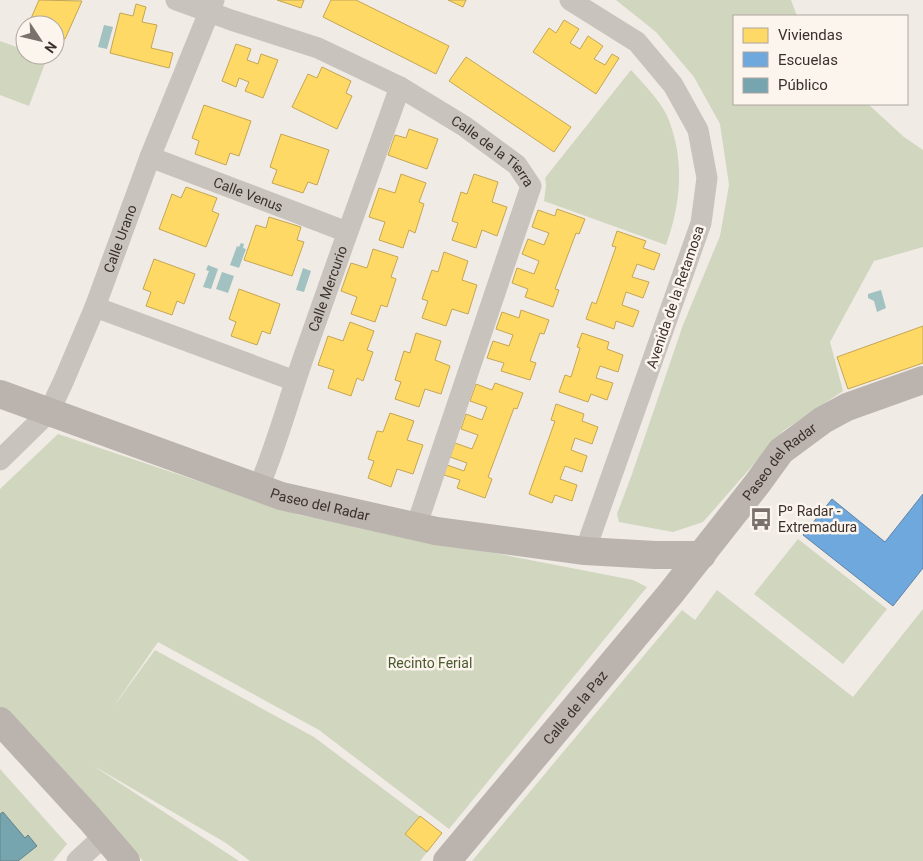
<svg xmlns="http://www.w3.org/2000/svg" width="923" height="861" font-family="Roboto,sans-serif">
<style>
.green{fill:#d1d6bf}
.water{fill:#a1c2c1}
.homes{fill:#ffd966;stroke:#c4a654}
.schools{fill:#6fa8dc;stroke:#5f84a7}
.public{fill:#76a5af;stroke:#648287}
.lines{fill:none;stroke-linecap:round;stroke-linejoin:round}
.street{stroke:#c9c3be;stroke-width:21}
.secondary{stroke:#bab3ae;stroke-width:28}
.labels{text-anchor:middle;stroke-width:5;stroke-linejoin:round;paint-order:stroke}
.street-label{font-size:14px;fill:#3b302b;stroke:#fbf5ee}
.poi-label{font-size:14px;fill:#3b302b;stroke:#fbf5ee;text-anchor:start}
.park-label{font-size:14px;fill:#4a5a2e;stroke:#fbf5ee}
</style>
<rect width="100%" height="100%" fill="#f0ebe5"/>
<g class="green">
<path d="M616,0H791L797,16H734V104H868L904,137L923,150V247L874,261L830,342L843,391L783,431L703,522L673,532L619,522L617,514L631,477L683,325L720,236L729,185L720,124L694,77L656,32Z"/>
<path d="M0,41L25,50V55H39L47,58L29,106L0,95Z"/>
<path d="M631,70C642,82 663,104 668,118C685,160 681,204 666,245L544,201L546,185L545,178Z"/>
<path d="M58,434L299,515L633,580L647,587L449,829L319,730L158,642L111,710L155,650L314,737L442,833L420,861H250L226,843L92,765L239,861H143L98,810L0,708V489Z"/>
<path d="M798,539L887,609L843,664L754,594Z"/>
<path d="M717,590L853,697L923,609V861H472L682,610L695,620Z"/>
<path d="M0,769L67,844L53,861H0Z"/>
</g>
<g class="water">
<path d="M104,25L113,27L107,49L98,47Z"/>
<path d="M241,243L244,244L243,248L246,249L239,268L230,265L237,246L239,247Z"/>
<path d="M208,265L218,269L211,289L203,287L209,271L206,270Z"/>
<path d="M303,268L311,271L304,292L296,290Z"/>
<path d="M222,272L234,276L228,293L216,289Z"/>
<path d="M881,290L886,308L877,312L874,301L868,298V294Z"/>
</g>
<g class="homes">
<path d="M39,0L82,1L65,39L55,35V25H32L29,23Z"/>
<path d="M277,0H304L301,8Z"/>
<path d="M331,0H356L449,46L436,74L323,17Z"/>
<path d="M448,0H466L463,7Z"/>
<path d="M136,4L146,7L142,22L157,25L151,48L173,53L169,68L110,53L120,13L133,16Z"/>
<path d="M564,20L579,29L570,43L580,49L588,36L603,46L594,59L605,65L612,54L619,58L596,94L533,52L549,28L556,33Z"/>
<path d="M236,44L251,49L247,60L258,64L261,54L278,60L263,98L245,91L249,82L239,78L236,87L222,81Z"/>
<path d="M466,57L571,127L554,152L449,81Z"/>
<path d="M322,67L351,81L346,93L352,96L337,129L292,107L308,74L317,78Z"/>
<path d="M204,105L251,121L239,156L230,153L226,165L195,154L199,141L192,138Z"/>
<path d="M409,129L438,139L427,169L388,155L395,135L406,138Z"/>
<path d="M281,134L329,150L317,185L308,182L303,193L272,183L277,170L270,167Z"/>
<path d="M401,174L426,183L419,202L424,204L415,233L409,230L403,248L379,240L385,222L369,217L379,188L395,193Z"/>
<path d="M474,174L498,182L492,202L507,207L497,236L482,230L476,248L452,240L458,223L452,221L461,192L467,194Z"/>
<path d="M186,187L217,198L212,211L219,214L206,247L159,229L172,194L181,198Z"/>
<path d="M557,209L585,219L579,234L576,233L555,289L559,290L553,307L525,297L528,289L512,283L517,268L534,274L539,261L522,254L528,239L544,245L549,233L532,227L538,210L555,216Z"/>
<path d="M269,217L301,227L297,240L304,242L292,276L244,260L256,225L266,228Z"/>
<path d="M617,231L646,241L643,248L660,254L654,270L637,264L632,277L649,282L643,298L626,292L622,305L639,311L633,327L616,321L614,329L586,319L592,302L596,304L616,247L612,246Z"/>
<path d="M373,249L398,257L391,277L396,279L387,307L381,305L375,322L351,314L357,297L341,291L351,263L367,268Z"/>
<path d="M444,252L468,261L462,280L477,285L468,314L452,309L446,326L422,318L428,301L422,299L432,270L438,272Z"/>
<path d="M154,259L195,274L184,304L177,301L172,315L146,306L151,292L143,289Z"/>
<path d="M239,289L280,304L270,334L262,331L257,345L231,336L236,322L229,319Z"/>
<path d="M521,310L549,320L544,334L540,333L530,361L536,363L530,380L501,371L504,363L487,358L493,341L509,346L513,335L496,329L502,312L519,318Z"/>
<path d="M350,322L374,331L367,350L373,352L363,381L357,378L351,396L328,388L334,370L318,365L328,336L343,341Z"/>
<path d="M923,326V363L848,389L837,357Z"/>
<path d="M416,333L441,341L435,360L450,366L441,394L425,389L419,407L395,399L401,382L395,380L404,351L410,353Z"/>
<path d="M582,333L609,342L607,349L623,355L618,372L600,366L596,378L613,383L607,400L591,394L588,402L559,392L565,375L571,377L580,348L577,347Z"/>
<path d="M495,383L523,393L517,409L514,408L488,477L492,479L485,498L457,488L460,480L444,475L447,465L464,471L467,463L450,457L455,443L472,449L478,435L461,429L466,414L482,420L487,407L470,401L476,384L492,390Z"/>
<path d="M556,404L584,414L582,421L598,427L592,444L575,438L571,450L587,456L582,472L565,466L560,479L577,485L572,501L555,495L552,503L529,494L555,421L551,420Z"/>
<path d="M390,413L414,421L407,440L423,445L413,474L397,469L391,487L368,478L374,461L368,459L377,431L383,432Z"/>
<path d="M420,816L442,833L427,852L405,834Z"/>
</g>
<path class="schools" d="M923,494V568L893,606L803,535L832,499L885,542Z"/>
<path class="public" d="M3,812L25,838L28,835L37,846L18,861H0V814Z"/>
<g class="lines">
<g class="street">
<path id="s1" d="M176,0L231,20L318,48L400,87L464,126L517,165L531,186L416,527"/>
<path d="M570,0L637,42L673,85L698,130L707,178L701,223L585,551"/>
<path id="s2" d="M150,157L347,232"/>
<path d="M95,307L295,381"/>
<path id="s3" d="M0,460L49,412L64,380L95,307L150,157L214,0"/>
<path id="s4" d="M258,489C277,445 289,398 305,353C336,264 368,176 400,87"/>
<path d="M77,861L104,836"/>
</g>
<g class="secondary">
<path id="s5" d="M0,394L281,496L436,531L585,551L655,555H702"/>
<path d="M0,721L90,819L126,861"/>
<path id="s6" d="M447,861L671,593L757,484L781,451L823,420L847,407L923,380"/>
</g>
</g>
<defs>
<symbol id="bus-bare" viewBox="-9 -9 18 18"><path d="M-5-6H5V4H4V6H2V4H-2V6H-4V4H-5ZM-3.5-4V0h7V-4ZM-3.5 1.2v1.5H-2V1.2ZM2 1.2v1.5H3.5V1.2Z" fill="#7a716c" stroke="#fbf5ee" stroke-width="2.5" paint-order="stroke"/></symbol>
</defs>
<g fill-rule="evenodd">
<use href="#bus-bare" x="745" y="503" width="32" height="32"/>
</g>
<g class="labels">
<g class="street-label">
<text dy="5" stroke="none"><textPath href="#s1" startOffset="354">Calle de la Tierra</textPath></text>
<text dy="5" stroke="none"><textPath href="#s2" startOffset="105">Calle Venus</textPath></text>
<text dy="5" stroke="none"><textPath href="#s3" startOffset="256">Calle Urano</textPath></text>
<text dy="5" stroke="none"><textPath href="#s4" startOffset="212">Calle Mercurio</textPath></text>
<text transform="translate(675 297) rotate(-71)" y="5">Avenida de la Retamosa</text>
<text dy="5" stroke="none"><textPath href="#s6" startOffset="520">Paseo del Radar</textPath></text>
<text dy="5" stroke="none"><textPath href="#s5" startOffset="339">Paseo del Radar</textPath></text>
<text dy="5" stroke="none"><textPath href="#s6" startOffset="200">Calle de la Paz</textPath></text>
</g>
<g class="poi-label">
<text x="778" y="516">Pº Radar -<tspan x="778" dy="16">Extremadura</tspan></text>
</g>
<g class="park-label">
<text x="430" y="668">Recinto Ferial</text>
</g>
</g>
<rect x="733" y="15" width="175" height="90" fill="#fbf5ee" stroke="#aea6a0"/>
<rect x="743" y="28" width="25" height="15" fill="#ffd966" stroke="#aea6a0"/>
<text x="778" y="40" font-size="15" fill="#3b302b">Viviendas</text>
<rect x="743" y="52" width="25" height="15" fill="#6fa8dc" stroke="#aea6a0"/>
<text x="778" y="65" font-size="15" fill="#3b302b">Escuelas</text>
<rect x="743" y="78" width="25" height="15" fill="#76a5af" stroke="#aea6a0"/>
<text x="778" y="90" font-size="15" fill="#3b302b">Público</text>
<g transform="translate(40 40) rotate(125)"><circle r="24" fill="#fbf5ee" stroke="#aea6a0"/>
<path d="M0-4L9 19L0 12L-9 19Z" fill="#7a716c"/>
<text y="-8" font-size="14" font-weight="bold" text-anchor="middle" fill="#3b302b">N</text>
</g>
</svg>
